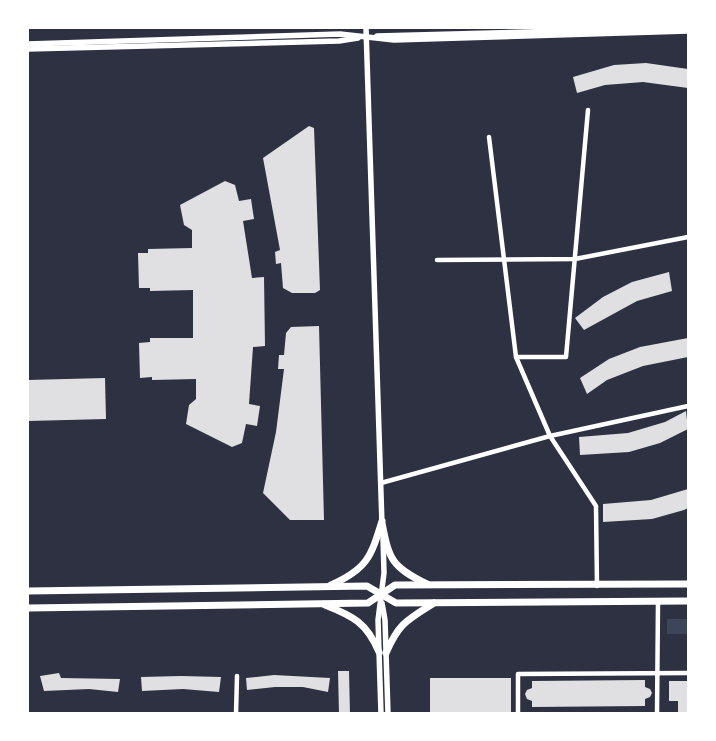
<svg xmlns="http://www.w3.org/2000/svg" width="716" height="741" font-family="'Fira Sans Condensed',sans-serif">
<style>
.green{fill:#3c4559}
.building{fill:#e0e0e3}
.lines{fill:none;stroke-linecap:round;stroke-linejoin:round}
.minor{stroke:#fff;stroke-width:4.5}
.tertiary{stroke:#fff;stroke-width:5.5}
.primary{stroke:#fff;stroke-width:7}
</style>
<rect width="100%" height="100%" fill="#2d3142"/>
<rect class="green" x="667" y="619" width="21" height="15"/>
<g class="building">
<path d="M646,63L688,69V88L643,82L605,85L577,93L573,77L614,65Z"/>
<path d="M309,126L314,128L320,290L315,293H292L283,288L281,263L276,264L275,252L280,250L263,158Z"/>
<path d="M225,181L235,185L239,201L251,199L254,219L243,221L252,278L264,277L265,346L253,347L249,404L260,406L257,426L246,424L242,443L232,447L186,424L189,405L196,399V379L152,380V377L140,378L139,343L150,342V338H193V290L150,291V288H139L138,253H148V249L192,248V230L184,225L180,205Z"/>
<path d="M669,272L672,291L637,301L584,330L575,318L603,297L632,282Z"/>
<path d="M319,326L324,520H290L263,493L276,432L284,369H278L279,355H284L286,333L291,327Z"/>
<path d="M688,338V357L643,366L607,380L587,394L580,378L609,359L640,347Z"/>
<path d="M105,378L106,419L28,421V380Z"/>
<path d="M686,411L688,429L660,443L629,452L580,455L579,437L628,433L665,422Z"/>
<path d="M688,489V508L684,510L652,519L603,522V504L651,500Z"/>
<path d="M338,671H349L350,714H339Z"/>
<path d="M59,673L61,678L120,679L118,692L89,689L44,691L40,676Z"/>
<path d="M274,675L330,678L328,692L303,687H275L247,690L246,678Z"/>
<path d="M181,676L221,677L219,692L183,689L142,691L141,677Z"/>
<rect x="430" y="678" width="81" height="36"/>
<path d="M645,680V687L650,689L652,693L650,697L645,699V706L532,707V701L527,699L525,694L527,690L532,688V681Z"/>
<path d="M669,681H688V714H678V701H669Z"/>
</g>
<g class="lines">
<g class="minor">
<path d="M489,137L516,357L550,436L596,506L597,586"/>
<path d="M437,260L575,259L688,237"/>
<path d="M516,357H566L588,110"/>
<path d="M381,483L550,436L688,406"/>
<path d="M236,714L237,676"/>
<path d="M518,714V674L688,673"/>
<path d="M657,714L658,602"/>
</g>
<g class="tertiary">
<path d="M366,28L382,525"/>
<path d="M377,36L677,28"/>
<path d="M28,44L340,34L394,40L688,31"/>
<path d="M28,49L339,41L358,38"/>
<path d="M382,603L385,620L388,714"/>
<path d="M381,714L378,620L384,573L383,537"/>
</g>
<g class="primary">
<path d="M382,523C389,560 392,567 427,584"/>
<path d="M331,585C367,569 371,557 382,521"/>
<path d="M28,591L367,586L396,603L688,601"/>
<path d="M325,605C353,616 367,623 379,652"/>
<path d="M28,608L368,603L395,585L688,584"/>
<path d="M386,653C399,623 407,620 434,603"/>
</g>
</g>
<rect width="716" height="741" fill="none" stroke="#ffffff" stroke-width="58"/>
</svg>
